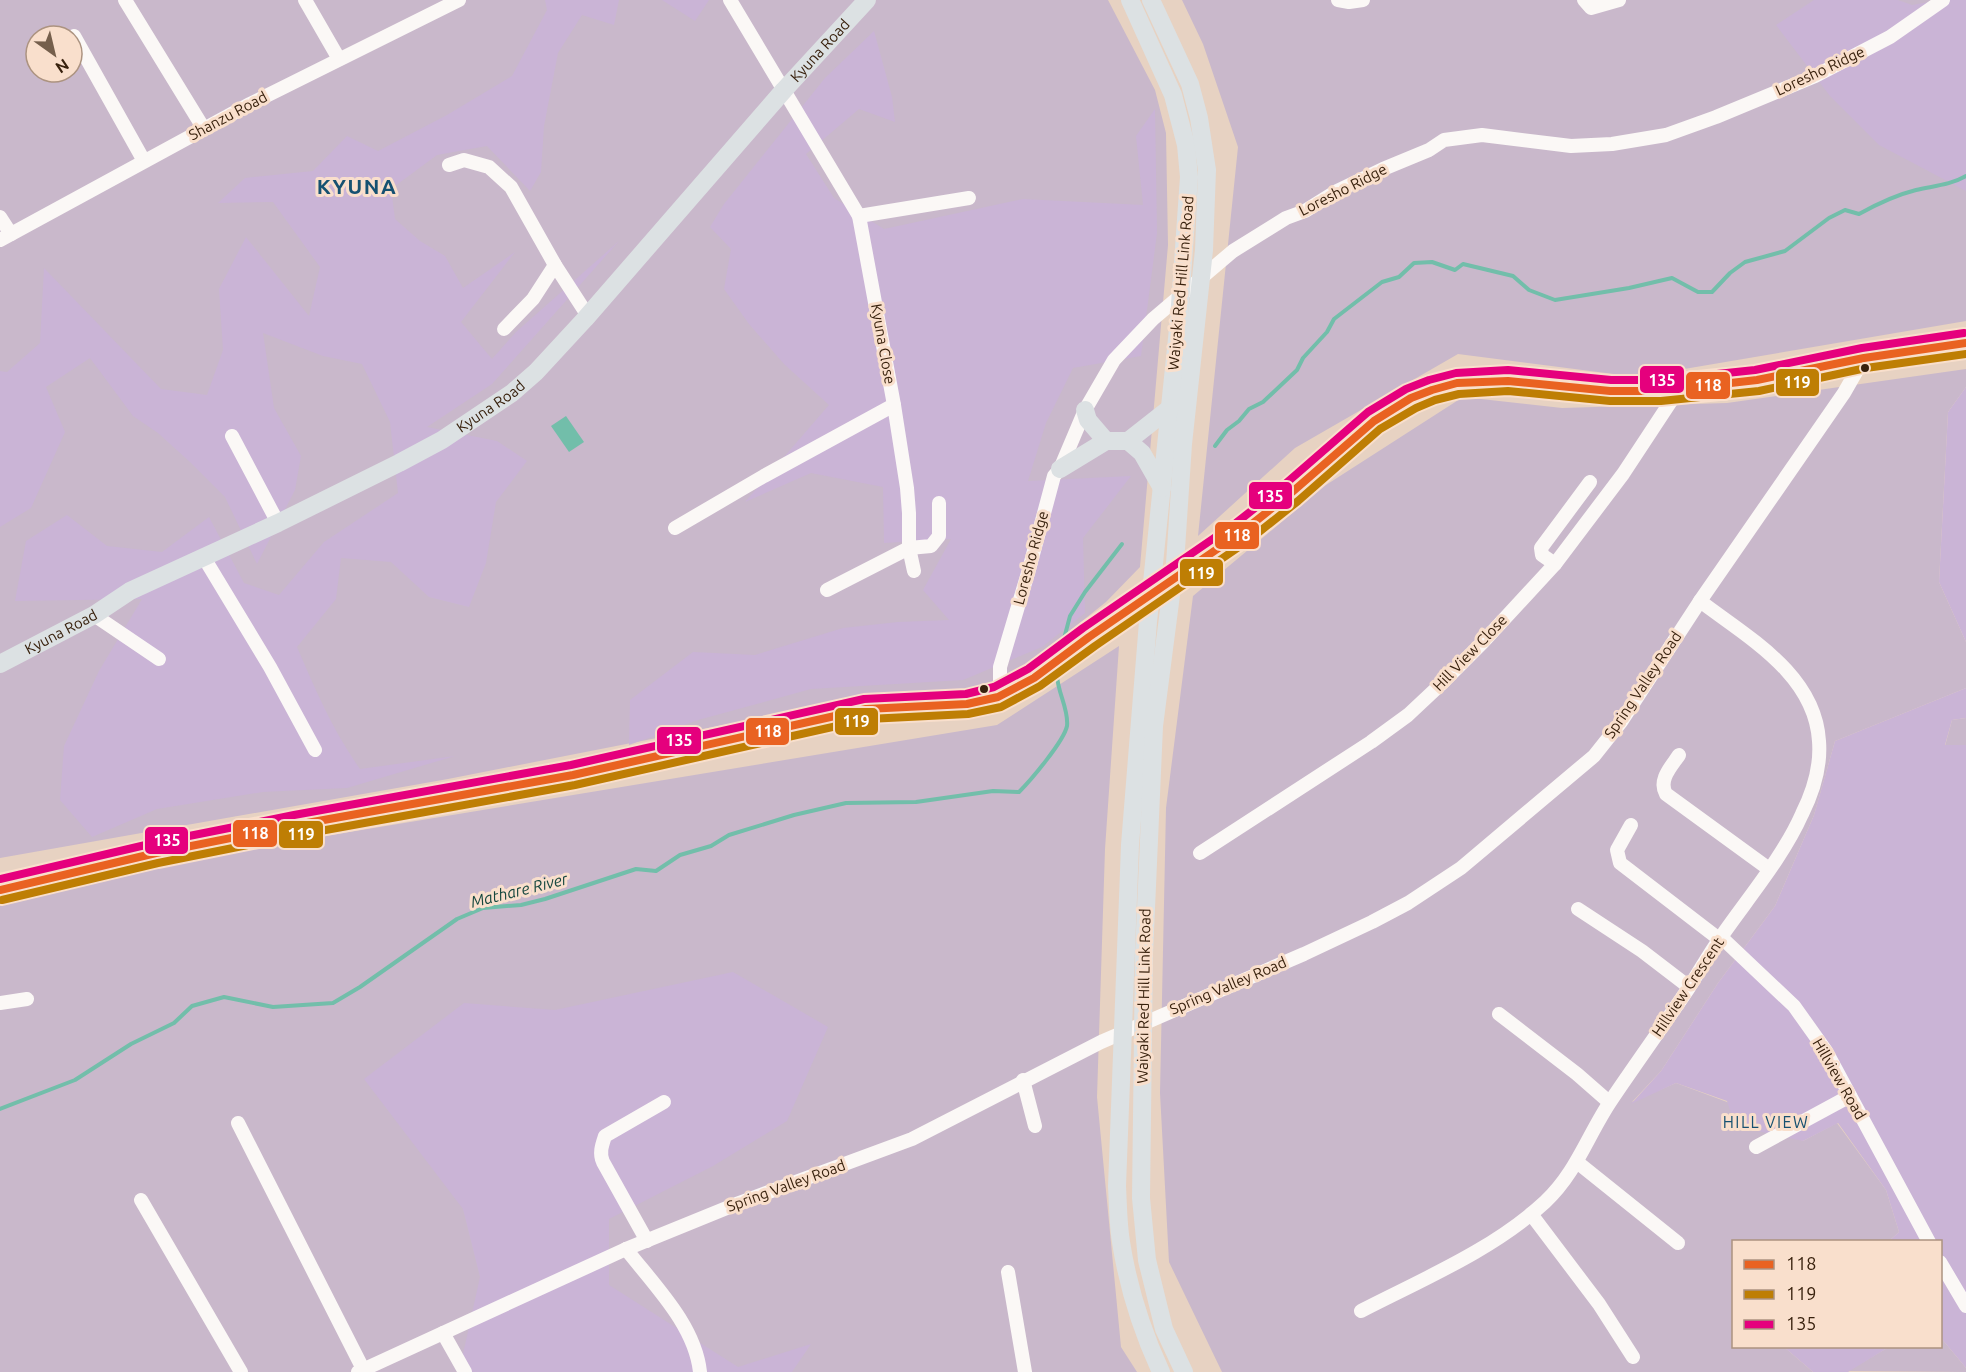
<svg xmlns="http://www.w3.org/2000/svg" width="1966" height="1372" font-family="Ubuntu,sans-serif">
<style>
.green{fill:#c9b8cb;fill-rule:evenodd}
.forest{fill:#cab4d6}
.water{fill:#72beaa}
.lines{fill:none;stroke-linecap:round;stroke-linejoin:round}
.stream{stroke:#72beaa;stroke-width:4}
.minor{stroke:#fbf8f6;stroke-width:14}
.major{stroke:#dce1e3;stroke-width:18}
.bus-1-casing{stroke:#f9dfcc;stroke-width:12}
.bus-2-casing{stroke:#f9dfcc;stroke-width:12}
.bus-3-casing{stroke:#f9dfcc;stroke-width:12}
.bus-1{stroke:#e96221;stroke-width:8}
.bus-2{stroke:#be7e04;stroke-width:8}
.bus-3{stroke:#e5007d;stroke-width:8}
.bus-dot{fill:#38210d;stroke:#f9dfcc;stroke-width:2}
.labels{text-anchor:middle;stroke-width:6;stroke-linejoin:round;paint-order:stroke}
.street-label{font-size:15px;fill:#38210d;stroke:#f9dfcc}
.water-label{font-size:16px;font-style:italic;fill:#15473e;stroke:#f9dfcc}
.neighbourhood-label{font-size:16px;letter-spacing:1.5px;fill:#165171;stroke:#f9dfcc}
.district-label{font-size:21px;font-weight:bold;letter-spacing:1.5px;fill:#165171;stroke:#f9dfcc}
.line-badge{stroke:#f9dfcc;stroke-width:2}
.badge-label{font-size:16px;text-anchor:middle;font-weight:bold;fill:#fff}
</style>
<rect width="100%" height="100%" fill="#e7d2c2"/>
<g class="green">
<path d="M0,0H1108L1155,90L1166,133L1168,245L1140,567L1106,602L1012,677L961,691L889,697L789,712L448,779L0,858ZM36,36H72V72H36Z"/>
<path d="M1182,0H1966V321L1637,377L1458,354L1295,448L1198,536L1238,147L1203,44Z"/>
<path d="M1966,369V387L1948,412L1939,582L1966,642V688L1835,741L1814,815L1775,906L1718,983L1661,1071L1632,1102L1676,1083L1727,1102L1803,1141L1837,1123L1886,1190L1899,1232L1889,1241L1734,1242V1346L1784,1347L1813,1372H1222L1169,1262L1160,1093L1166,808L1193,596L1326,485L1463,397L1562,408L1727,403Z"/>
<path d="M1119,646L1105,849L1097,1097L1121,1347L1137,1372H0V899L307,839L997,725Z"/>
<path d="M1966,718V745L1945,746L1952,720Z"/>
<path d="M1941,1338L1966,1368V1372L1848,1371L1889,1347L1940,1346Z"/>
</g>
<g class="forest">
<path d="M545,0H619L614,25L582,15L558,53L544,126L541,172L530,191L487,146L437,155L391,189L395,219L420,241L445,256L463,288L515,252L461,322L492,359L516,332L619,241L492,384L427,427L497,441L527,461L496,502L486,563L469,607L429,597L391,562L341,558L336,599L297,647C315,689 333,731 360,769L455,756L347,788L263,792L157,809L92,837L60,800L64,746L99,671L142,599L15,601L26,541L67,515L107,546L162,552L209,517L244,583L279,595L324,542L398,493L390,422L362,364L323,356L263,333L274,408L301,456L295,490L257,564L225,497L190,462L158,433L133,416L90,358L46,387L65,432L31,508L0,527V371L7,372L40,343L44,268L161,389L207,395L223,350L219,289L246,237L309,316L320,267L273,202L218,203L245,178L313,171L347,136L378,151L447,115L512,76L547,10Z"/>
<path d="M662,0H709L695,21Z"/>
<path d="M1814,0H1898L1912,5L1941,0H1966V191L1879,145L1830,96L1776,25Z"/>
<path d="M874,31L892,97L895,122L859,109L806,154L834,198L884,229L1023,199L1143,205L1136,136L1155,109L1157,233L1141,356L1073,368L1046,423L1028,481L1131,476L1083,538L1085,613L1042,647L963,680L811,689L698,720L629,745L630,700L693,652L755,655L843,628L898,622L949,620L923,590L951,539L884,543L883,487L811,473L745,502L829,405L784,364L749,324L724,289L731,249L710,227L724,204L825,78Z"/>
<path d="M1966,387V642L1939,582L1948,412Z"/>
<path d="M1966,688V718L1952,720L1945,745H1966V1368L1941,1338L1940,1242L1889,1241L1899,1232L1886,1190L1838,1123L1803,1141L1735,1126L1727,1101L1676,1083L1631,1104L1661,1071L1718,983L1775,906L1814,815L1835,741Z"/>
<path d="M733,972L828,1027L787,1121L713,1166L609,1219V1285L738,1367L811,1344L792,1372H459L480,1277L463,1209L364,1079L464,1003L555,1010Z"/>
<path d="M1784,1347H1889L1848,1372H1813Z"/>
</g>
<path class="water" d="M566,416L584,442L569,452L551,426Z"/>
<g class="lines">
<g class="stream">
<path d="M1215,446L1227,430L1239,421L1249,409L1263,402L1297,370L1303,358L1327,332L1334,319L1382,282L1399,277L1414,263L1432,262L1455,270L1463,264L1513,276L1529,290L1555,300L1629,288L1672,278L1698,292H1712L1730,273L1745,262L1785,251L1829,218L1845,210L1859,214C1877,204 1896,195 1916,190C1933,186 1951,185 1966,176"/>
<path d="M1061,650L1070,616L1085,592L1122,544"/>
<path d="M0,1109L75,1080L131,1044L174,1023L192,1006L224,997L273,1007L333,1003L360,987L457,919L483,908L521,905L545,899L636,869L656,871L680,855L711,846L729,835L794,815L846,803L916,802L993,791L1019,792C1031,780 1064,741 1067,726C1069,709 1057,692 1057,674"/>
</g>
<g class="minor">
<path d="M125,0L204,129"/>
<path d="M305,0L339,59"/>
<path d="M1338,0L1349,2L1363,0"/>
<path d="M1584,0L1591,8L1619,0"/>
<path d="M74,36L144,161"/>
<path d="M449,165L464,160L489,167L511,187L555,265L588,316"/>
<path d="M859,216L969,198"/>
<path d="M0,217L11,234"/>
<path d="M0,240L250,104L459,0"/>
<path d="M504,329L533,299L555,265"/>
<path d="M894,405L907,488L909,513V548L914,571"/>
<path d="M232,436L278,523"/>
<path d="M675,528L764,476L894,405L859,216L730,0"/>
<path d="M203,556L270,667L315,750"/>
<path d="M1555,564L1542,555L1541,548L1590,482"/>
<path d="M827,590L909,548L931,546L939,536V503"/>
<path d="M94,615L159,659"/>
<path d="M1000,696V667L1028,573L1054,476L1060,469L1085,410L1114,360L1153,319L1233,251L1286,218L1305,211L1337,191L1383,169L1429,150L1444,140L1482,135L1571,146L1612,144L1666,135L1716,117L1815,76L1890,37L1943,0"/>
<path d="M1679,755C1671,767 1658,780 1666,794L1769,869"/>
<path d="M1631,825L1617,850L1620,863L1719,939"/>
<path d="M1200,853L1371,742L1408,715L1440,685L1483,642L1555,564L1623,474L1679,389"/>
<path d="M1578,909L1642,951L1689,987"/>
<path d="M1721,937L1794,1006L1826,1051L1929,1242"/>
<path d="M0,1003L27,999"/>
<path d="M1499,1014L1577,1074L1609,1102"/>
<path d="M1023,1080L1035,1126"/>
<path d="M238,1123L363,1369"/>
<path d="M1756,1147L1850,1096"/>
<path d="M1577,1162L1678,1243"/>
<path d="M141,1200L241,1372"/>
<path d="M1531,1214L1599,1304L1633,1357"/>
<path d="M647,1241L603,1162C599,1153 602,1145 605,1136L664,1102"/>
<path d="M626,1249C654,1285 695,1325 700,1372"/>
<path d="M1940,1262L1966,1306"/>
<path d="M1008,1272L1025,1372"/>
<path d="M1361,1311C1423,1279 1493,1250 1545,1202C1577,1172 1588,1134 1612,1099C1637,1062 1663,1026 1688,989C1699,972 1709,954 1721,937C1748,898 1783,857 1802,814C1813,792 1821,766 1819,741C1815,674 1747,637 1700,601"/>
<path d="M443,1333L465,1372"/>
<path d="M358,1372L626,1249L739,1203L912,1139L1101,1042L1304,954L1372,922L1408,903L1461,868L1594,756L1621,722L1700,601L1844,393L1864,358"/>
</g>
<g class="major">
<path d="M1130,0L1173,95L1186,145L1189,177L1179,319L1148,622L1130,845L1117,1186C1118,1204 1118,1224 1121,1242C1128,1287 1142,1331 1161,1372"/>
<path d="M1151,0L1190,84L1199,118L1207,170L1204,250L1183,444L1175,564L1154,726L1144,954L1141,1198L1147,1260L1164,1329L1184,1372"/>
<path d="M1085,410L1088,420L1106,441"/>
<path d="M1128,441L1142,453L1162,488"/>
<path d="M1060,469L1106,441H1128L1170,408"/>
<path id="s1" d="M0,664L94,615L130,591L278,523L399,463L442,440L512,393L536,372L585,319L784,90L867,0"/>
<path d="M0,890L156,853L296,825L573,775L866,709C907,703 960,711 998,697C1033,684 1059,658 1089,637C1157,589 1228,547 1291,493C1336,455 1375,409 1432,390C1499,367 1568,392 1636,392C1652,392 1669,390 1685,388C1717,386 1749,382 1781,376C1809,371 1836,363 1864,358C1898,352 1932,351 1966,343"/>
</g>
<defs>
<path id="bus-1" d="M0,890L156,853L296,825L573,775L866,709L967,704L998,697L1034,678L1089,637L1242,532L1291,493L1374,421L1411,398L1432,390L1457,383L1508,381L1610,391H1660L1757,380L1864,358L1966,343"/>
<path id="bus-2" d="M2,900L158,863L298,835L575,785L868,719L968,714L1001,707L1040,686L1095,646L1249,540L1298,501L1380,429L1416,408L1435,400L1459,394L1508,391L1610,401H1661L1759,391L1866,368L1966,354"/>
<path id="bus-3" d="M0,879L154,843L294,815L571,765L864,699L966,694L994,687L1028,669L1083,628L1236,523L1284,485L1368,412L1406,389L1429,380L1456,373L1508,370L1611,380H1660L1755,370L1862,348L1964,333"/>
</defs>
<use href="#bus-1" class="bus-1-casing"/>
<use href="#bus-2" class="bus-2-casing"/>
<use href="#bus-3" class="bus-3-casing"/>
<use href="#bus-1" class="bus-1"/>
<use href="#bus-2" class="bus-2"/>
<use href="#bus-3" class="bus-3"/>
</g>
<g class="bus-dot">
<circle cx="1865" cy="368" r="5"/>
<circle cx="984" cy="689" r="5"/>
</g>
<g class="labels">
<g class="street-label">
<text dy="5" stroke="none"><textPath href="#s1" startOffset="1041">Kyuna Road</textPath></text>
<text transform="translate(1820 71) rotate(-25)" y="5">Loresho Ridge</text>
<text transform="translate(228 116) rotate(-28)" y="5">Shanzu Road</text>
<text transform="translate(1343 190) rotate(-27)" y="5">Loresho Ridge</text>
<text transform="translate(1181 283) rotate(-85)" y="5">Waiyaki Red Hill Link Road</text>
<text transform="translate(883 344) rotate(80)" y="5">Kyuna Close</text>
<text dy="5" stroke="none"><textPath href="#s1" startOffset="555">Kyuna Road</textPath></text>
<text transform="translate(1031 558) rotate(-75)" y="5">Loresho Ridge</text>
<text dy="5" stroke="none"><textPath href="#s1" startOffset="69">Kyuna Road</textPath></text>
<text transform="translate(1470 653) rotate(-46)" y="5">Hill View Close</text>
<text transform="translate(1643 685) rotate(-56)" y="5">Spring Valley Road</text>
<text transform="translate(1228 986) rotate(-23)" y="5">Spring Valley Road</text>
<text transform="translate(1688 987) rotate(-56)" y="5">Hillview Crescent</text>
<text transform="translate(1144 996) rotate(-89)" y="5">Waiyaki Red Hill Link Road</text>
<text transform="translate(1839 1079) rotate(60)" y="5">Hillview Road</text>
<text transform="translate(786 1186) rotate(-20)" y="5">Spring Valley Road</text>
</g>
<g class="water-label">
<text transform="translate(519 890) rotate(-14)" y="6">Mathare River</text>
</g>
<g class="neighbourhood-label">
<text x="1766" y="1128">HILL VIEW</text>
</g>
<g class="district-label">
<text x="357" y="194">KYUNA</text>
</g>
</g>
<g class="line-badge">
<rect x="1639" y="365" width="46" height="29" rx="6" fill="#e5007d"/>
<rect x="1775" y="368" width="45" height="29" rx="6" fill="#be7e04"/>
<rect x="1685" y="371" width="46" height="29" rx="6" fill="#e96221"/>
<rect x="1248" y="481" width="45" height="29" rx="6" fill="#e5007d"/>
<rect x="1214" y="521" width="46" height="29" rx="6" fill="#e96221"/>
<rect x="1179" y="558" width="45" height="29" rx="6" fill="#be7e04"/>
<rect x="834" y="707" width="45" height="29" rx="6" fill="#be7e04"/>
<rect x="745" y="717" width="45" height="29" rx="6" fill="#e96221"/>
<rect x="656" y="726" width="46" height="29" rx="6" fill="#e5007d"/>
<rect x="232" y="819" width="46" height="29" rx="6" fill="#e96221"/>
<rect x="278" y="820" width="46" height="29" rx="6" fill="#be7e04"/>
<rect x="144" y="826" width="45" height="29" rx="6" fill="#e5007d"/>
</g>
<g class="badge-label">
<text x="1662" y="386">135</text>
<text x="1797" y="388">119</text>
<text x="1708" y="391">118</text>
<text x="1270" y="502">135</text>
<text x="1237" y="541">118</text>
<text x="1201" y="579">119</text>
<text x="856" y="727">119</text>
<text x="768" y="737">118</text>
<text x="679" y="746">135</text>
<text x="255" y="839">118</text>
<text x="301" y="840">119</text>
<text x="167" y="846">135</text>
</g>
<rect x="1732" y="1240" width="210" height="108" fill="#f9dfcc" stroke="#ac9380" stroke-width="1.5"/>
<rect x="1744" y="1260" width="30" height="9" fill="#e96221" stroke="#ac9380" stroke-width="1.5"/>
<text x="1786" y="1270" font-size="18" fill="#38210d">118</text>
<rect x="1744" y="1290" width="30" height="9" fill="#be7e04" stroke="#ac9380" stroke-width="1.5"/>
<text x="1786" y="1300" font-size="18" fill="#38210d">119</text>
<rect x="1744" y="1320" width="30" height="9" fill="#e5007d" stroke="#ac9380" stroke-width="1.5"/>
<text x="1786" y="1330" font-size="18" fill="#38210d">135</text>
<g transform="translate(54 54) rotate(146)"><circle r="28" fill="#f9dfcc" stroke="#ac9380" stroke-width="1.5"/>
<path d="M0-4.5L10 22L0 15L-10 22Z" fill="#755f4c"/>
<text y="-9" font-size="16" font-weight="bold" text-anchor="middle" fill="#38210d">N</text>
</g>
</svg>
